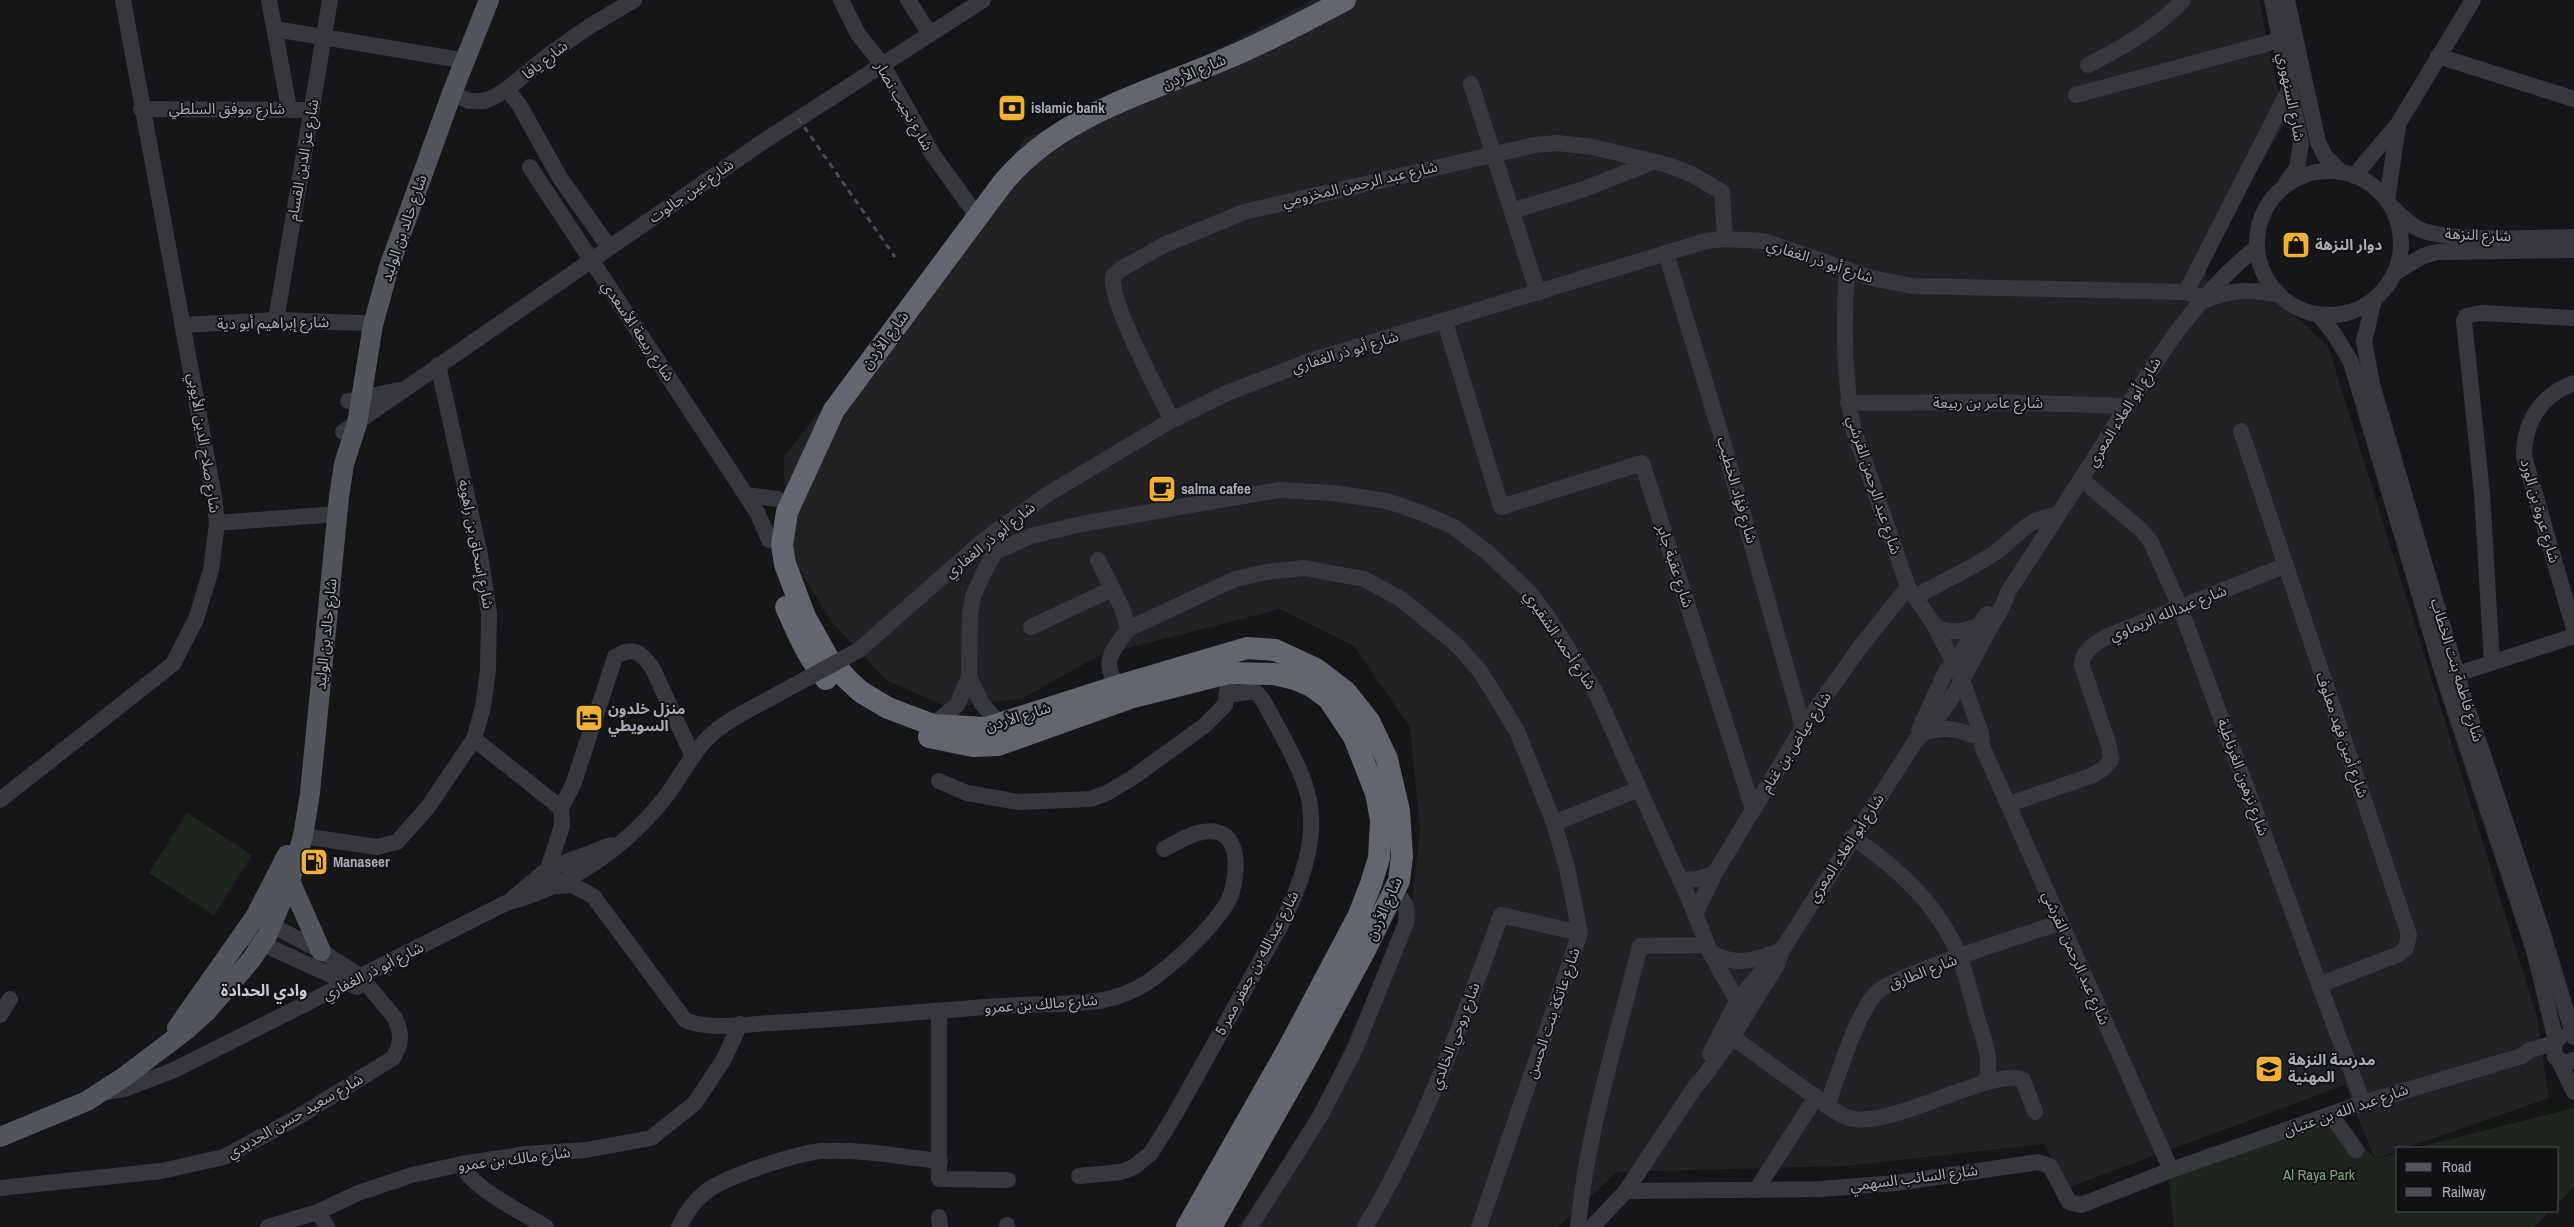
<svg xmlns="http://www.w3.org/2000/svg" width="2574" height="1227" font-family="'Archivo Narrow','Noto Sans Arabic',sans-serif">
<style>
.built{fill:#222225}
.green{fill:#1e261f}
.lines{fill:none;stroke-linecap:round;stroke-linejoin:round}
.minor{stroke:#37383d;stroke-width:16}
.major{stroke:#53555c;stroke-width:20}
.highway{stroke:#63666e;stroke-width:22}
.rail{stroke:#4a4c52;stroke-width:3;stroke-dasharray:6 5;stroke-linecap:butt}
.minor-bridge{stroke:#37383d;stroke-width:16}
.labels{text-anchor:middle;stroke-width:4;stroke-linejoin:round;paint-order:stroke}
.street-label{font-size:15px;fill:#a8adb8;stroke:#111113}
.poi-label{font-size:15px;font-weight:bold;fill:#a8adb8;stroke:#111113;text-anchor:start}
.park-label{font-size:15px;fill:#7fa381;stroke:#111113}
.neighbourhood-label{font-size:16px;font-weight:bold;fill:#c9ccd4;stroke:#111113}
</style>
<rect width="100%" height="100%" fill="#161618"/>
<path class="built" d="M1313,0H2259L2285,123L2206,258V289L2259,283L2328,346L2537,1017L2549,1098L2405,1148H2398V1151L2375,1159L2345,1085L2067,1188L2044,1144L1845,1166L1617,1172L1558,1227H1238L1315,1114L1413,895L1420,830L1410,727L1354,646L1280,609L1098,656L1023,698L949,708L886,680L831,621L785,546L784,457L988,195L1024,139L1192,63Z"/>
<g class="green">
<path d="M187,813L252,855L214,915L149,873Z"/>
<path d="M2574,1108V1187L2558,1203V1148H2416Z"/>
<path d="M2334,1114L2375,1159L2398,1153V1211H2550L2534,1227H2174L2168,1174Z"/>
</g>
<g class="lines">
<g class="minor">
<path d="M269,0L289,108"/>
<path d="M841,0L858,34L882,64L933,155L972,209"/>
<path d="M908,0L930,34"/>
<path d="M2272,0L2301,144L2297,168L2286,183"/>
<path d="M2287,0L2318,142L2325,156L2341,172"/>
<path d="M275,29L455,59"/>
<path d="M2438,56L2574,99"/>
<path d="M2088,65C2123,47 2156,29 2183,0"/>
<path d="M1471,84L1538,293"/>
<path d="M507,89L520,106L560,178L609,247"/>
<path d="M452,93L469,101H484L494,97L507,89L550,54L590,26L634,0"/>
<path d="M2076,95L2280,40"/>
<path d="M141,109L312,110"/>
<path d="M530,167L746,495L758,514L769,540"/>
<circle cx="2329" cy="243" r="72"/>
<path d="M2354,176L2398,124L2473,0"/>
<path d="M2387,200L2398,126"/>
<path d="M2394,209C2402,217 2411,226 2421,230C2457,243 2534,237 2574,237"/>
<path d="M1512,211L1584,189L1653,162"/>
<path d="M1666,253L1721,435L1803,727"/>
<path d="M1847,271C1843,324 1844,376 1853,428L1908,587L1935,626L1962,680L1981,733L1982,746L2171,1170"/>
<path d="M2395,273L2423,256L2437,252L2574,250"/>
<path d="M2186,292L2290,88"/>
<path d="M2374,300L2364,341L2372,384L2462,692L2543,934L2574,1037"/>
<path d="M2202,302C2227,289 2250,289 2277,294"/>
<path d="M2319,315L2335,335L2351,362L2444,678L2534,950L2556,1041"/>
<path d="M276,320L330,0"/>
<path d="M1445,322L1501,507L1642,463L1753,809"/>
<path d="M184,325L276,320L362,323"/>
<path d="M2574,383C2541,395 2524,422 2524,456L2574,629"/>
<path d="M348,401L399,390"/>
<path d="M1848,403L1997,402L2127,406"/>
<path d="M1172,420C1159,393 1109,302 1113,276L1121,269L1164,245L1244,212L1535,145L1557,143L1593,147L1668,165L1691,174L1722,192L1725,239"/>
<path d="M2241,431L2409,935L2406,948L2399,954L2319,985"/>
<path d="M343,432L761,143L983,0"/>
<path d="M2081,479L2141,530L2151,542L2180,607L2363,1103"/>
<path d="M746,495L778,499"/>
<path d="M217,523L337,514"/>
<path d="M1098,560L1122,608L1128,629C1113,651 1100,661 1118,686"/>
<path d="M1915,597C1940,583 1966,571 1990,556C2016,540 2024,518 2058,515"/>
<path d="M1935,626C1950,635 1963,631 1978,626"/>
<path d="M1031,627L1112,589"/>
<path d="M1128,629L1235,579L1266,572L1304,568L1364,579L1401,599L1457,645L1480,671L1517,731L1554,823L1567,868L1580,933L1479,1227"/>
<path d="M859,650L984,540L1048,494L1172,420L1227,393L1310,361L1706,241L1725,239L1764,241L1871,278L1913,286L2186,292L2208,299"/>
<path d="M2492,662L2482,493L2464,321L2466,316L2481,313L2574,318"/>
<path d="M969,677L982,704L1001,725"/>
<path d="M2448,677L2574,636"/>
<path d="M933,725L957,705L969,677L970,614L973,596L986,568L995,552L1031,536L1081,524L1279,490L1333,493L1387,501L1422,513L1454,527L1487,552L1528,591L1548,617L1595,691L1692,906L1710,952L1745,1015"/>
<path d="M1919,730L1946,671L1954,664L1987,614"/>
<path d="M1927,732C1943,726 1956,729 1972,735"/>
<path d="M474,739L561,808"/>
<path d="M939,781L967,793L1019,802L1091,799L1107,793L1132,778L1204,726L1225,705L1228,686"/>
<path d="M0,800L173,664L196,619L211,570L217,523L214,497L123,0"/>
<path d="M2009,804L2091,776L2103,769L2111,760L2109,746L2082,666C2081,651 2096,643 2108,636L2284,566"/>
<path d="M1554,823L1639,789"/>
<path d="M303,836L377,847L397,842L428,807L474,739L483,707L488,670L489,613L480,555L438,365"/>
<path d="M1852,837C1898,868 1939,905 1960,958C1967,977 1971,997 1977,1017C1983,1038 1994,1061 1985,1083"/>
<path d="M1680,880L1698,879L1715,873L1803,727L1861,646L1908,587"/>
<path d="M557,886L572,885L593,896L685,1020C710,1031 745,1024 772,1023C848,1019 925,1011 1001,1006C1036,1003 1069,1006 1103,1000C1120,997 1134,991 1148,982C1176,962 1207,933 1226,905C1237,888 1244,838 1217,832C1198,828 1180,841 1164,849"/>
<path d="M557,886L548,869L562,826L561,808L573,785L615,657C633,645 642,653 653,669L693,757"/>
<path d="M513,898L548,869L611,845"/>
<path d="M1695,914L1715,873"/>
<path d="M243,935L357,987"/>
<path d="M1710,952C1739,968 1753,960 1782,950"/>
<path d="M939,1011V1179L1008,1180"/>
<path d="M0,1015L10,999"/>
<path d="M1732,1037C1757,1055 1782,1073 1807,1091C1820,1100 1834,1113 1849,1118C1891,1130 1992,1066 2023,1080L2035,1112"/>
<path d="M2560,1037L2554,1043L2555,1057L2564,1063L2574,1060"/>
<path d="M1710,1054L1737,1001L1765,968"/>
<path d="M2559,1061L2574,1092"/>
<path d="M105,1092L124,1089L172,1071L506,903C567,887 623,850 663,800C678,782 688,759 705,741C724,720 754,708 778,694"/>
<path d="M1827,1106C1839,1073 1854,1020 1875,994C1891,975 2028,934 2059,923"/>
<path d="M2331,1115L2356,1150"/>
<path d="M462,1164C469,1187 525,1214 546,1227"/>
<path d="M1079,1176L1121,1172L1134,1167L1151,1153L1174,1116L1283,921C1303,879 1322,829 1304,782C1294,754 1277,727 1263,700L1255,691L1227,695"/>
<path d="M0,1188L161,1171L224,1157L298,1117L393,1058C402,1044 402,1034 395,1018L361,977L321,951L262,920"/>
<path d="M1756,1190L1816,1097"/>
<path d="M1626,1191L1821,1189L1896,1183L2038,1162L2050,1166L2069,1202L2081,1205L2171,1170L2363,1103L2522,1056L2530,1050L2554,1043"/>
<path d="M318,1212L327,1227"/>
<path d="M939,1217L940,1227"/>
<path d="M1007,1225V1227"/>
<path d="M268,1227L318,1212L358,1193L412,1175L462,1164L526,1154L586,1150L651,1138L695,1103L724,1059L740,1024"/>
<path d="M679,1227C685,1214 695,1200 707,1191C727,1176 797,1153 822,1151C861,1149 901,1157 940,1161"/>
<path d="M1250,1227L1319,1118L1355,1049L1406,923C1408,908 1406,902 1395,892"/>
<path d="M1365,1227C1424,1129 1462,1021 1501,915L1580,933"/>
<path d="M1578,1227C1587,1132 1617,1038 1640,946L1706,945"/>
<path d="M1592,1227L1626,1191L1697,1084L1704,1077L1732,1037L1777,965L1782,950L1916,740C1947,715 1966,672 1985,637C1993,622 2003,609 2008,592C2042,539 2077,487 2110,433C2155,363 2191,300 2257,247"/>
</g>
<g class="major">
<path d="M290,881L321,951"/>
<path d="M177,1028L255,917L287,855"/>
<path d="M0,1137L87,1101L124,1077L186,1030L207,1011L251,960L267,936L290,881L303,836L310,793L339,497L344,464L357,424L373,325L389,267L452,93L489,0"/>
</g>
<g class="highway">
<path d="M786,607C798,633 807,657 826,679"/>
<path d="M929,737L973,746L998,745L1133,697L1228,673L1274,674L1295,679L1311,686L1328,698L1354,737L1376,793L1381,820L1379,858L1371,884L1358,917L1288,1049L1187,1227"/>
<path d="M1211,1227L1306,1059L1364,952L1399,881L1402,856L1399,811L1387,759L1369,721L1346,692L1316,669L1275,650L1247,648L1118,686L986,728L933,725L888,708L861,692L847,679L828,658L805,617L785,564L782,545L787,512L834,410L1002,184C1058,115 1147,93 1225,59C1266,42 1305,21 1345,0"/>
</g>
<path class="rail" d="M798,118L895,257"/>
<path class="minor-bridge" d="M778,694L859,650"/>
</g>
<defs>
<symbol id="bank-square" viewBox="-11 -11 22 22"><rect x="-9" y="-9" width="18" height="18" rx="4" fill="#f2b134" stroke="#111113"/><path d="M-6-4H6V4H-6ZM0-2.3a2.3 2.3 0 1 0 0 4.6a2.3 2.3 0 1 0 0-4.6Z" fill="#111"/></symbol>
<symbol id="shop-square" viewBox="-11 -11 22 22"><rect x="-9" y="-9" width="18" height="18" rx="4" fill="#f2b134" stroke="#111113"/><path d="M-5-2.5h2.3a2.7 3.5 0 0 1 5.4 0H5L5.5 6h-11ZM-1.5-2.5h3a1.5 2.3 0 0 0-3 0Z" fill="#111"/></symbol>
<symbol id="cafe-square" viewBox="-11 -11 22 22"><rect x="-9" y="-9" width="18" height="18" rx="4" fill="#f2b134" stroke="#111113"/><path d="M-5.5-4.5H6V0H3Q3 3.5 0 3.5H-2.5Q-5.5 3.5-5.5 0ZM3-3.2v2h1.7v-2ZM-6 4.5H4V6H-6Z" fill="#111"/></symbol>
<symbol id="hotel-square" viewBox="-11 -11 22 22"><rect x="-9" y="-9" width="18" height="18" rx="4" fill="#f2b134" stroke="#111113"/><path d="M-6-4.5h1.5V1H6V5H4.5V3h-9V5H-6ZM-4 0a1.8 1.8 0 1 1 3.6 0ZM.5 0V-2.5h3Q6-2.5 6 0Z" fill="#111"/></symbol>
<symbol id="fuel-square" viewBox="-11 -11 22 22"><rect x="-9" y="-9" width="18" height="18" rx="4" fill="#f2b134" stroke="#111113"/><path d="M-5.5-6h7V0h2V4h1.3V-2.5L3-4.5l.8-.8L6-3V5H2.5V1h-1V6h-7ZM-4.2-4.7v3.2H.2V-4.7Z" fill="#111"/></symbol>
<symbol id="school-square" viewBox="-11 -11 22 22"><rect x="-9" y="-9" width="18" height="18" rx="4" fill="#f2b134" stroke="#111113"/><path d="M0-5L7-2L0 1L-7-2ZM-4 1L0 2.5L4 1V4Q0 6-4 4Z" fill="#111"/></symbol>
</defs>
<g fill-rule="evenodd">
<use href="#bank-square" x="996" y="92" width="32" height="32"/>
<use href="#shop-square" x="2280" y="229" width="32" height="32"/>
<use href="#cafe-square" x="1146" y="473" width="32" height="32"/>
<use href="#hotel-square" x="573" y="702" width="32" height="32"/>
<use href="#fuel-square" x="298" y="846" width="32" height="32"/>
<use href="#school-square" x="2253" y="1053" width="32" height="32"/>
</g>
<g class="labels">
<g class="street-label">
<text transform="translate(545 60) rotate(-38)" y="5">شارع يافا</text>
<text transform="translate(1194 72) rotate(-23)" y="5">شارع الأردن</text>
<text transform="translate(2291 97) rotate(79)" y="5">شارع السنهوري</text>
<text transform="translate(904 106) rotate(60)" y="5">شارع نجيب نصار</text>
<text x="227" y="114">شارع موفق السلطي</text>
<text transform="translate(303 160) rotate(-80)" y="5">شارع عز الدين القسام</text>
<text transform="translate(1360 184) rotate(-13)" y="5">شارع عبد الرحمن المخزومي</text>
<text transform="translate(691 191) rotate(-35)" y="5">شارع عين جالوت</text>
<text transform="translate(404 228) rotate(-71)" y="5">شارع خالد بن الوليد</text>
<text transform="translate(2478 235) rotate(2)" y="5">شارع النزهة</text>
<text transform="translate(1820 261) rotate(18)" y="5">شارع أبو ذر الغفاري</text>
<text transform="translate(273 323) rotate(-1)" y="5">شارع إبراهيم أبو دية</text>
<text transform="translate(638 331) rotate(56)" y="5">شارع ربيعة الأسعدي</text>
<text transform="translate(885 340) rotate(-53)" y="5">شارع الأردن</text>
<text transform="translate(1345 352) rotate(-17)" y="5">شارع أبو ذر الغفاري</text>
<text x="1988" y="408">شارع عامر بن ربيعة</text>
<text transform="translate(2124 412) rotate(-58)" y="5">شارع أبو العلاء المعري</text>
<text transform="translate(204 443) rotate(81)" y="5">شارع صلاح الدين الأيوبي</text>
<text transform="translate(1874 485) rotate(72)" y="5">شارع عبد الرحمن القرشي</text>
<text transform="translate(1737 490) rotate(74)" y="5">شارع فؤاد الخطيب</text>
<text transform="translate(2540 511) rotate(74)" y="5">شارع عروة بن الورد</text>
<text transform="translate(990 540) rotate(-39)" y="5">شارع أبو ذر الغفاري</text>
<text transform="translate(476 544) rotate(79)" y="5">شارع إسحاق بن راهوية</text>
<text transform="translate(1675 566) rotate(72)" y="5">شارع عقبة جابر</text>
<text transform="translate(2168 613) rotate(-22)" y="5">شارع عبدالله الريماوي</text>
<text transform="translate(326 634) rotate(-84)" y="5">شارع خالد بن الوليد</text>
<text transform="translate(1560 640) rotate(56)" y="5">شارع أحمد الشقيري</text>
<text transform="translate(2457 670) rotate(73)" y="5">شارع فاطمة بنت الخطاب</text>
<text transform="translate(1018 717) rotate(-17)" y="5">شارع الأردن</text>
<text transform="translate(2342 735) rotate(71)" y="5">شارع أمين فهد معلوف</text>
<text transform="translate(1796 742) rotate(-57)" y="5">شارع عياض بن غنام</text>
<text transform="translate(2243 777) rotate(70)" y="5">شارع نزهون الغرناطية</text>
<text transform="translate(1846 848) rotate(-57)" y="5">شارع أبو العلاء المعري</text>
<text transform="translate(1384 909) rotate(-66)" y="5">شارع الأردن</text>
<text transform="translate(2076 958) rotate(66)" y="5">شارع عبد الرحمن القرشي</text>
<text transform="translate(1257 963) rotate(-62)" y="5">شارع عبدالله بن جعفر ممر 5</text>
<text transform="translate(373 971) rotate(-27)" y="5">شارع أبو ذر الغفاري</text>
<text transform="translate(1923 972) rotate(-21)" y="5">شارع الطارق</text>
<text transform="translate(1041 1004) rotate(-4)" y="5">شارع مالك بن عمرو</text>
<text transform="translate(1553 1013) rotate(-71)" y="5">شارع عاتكة بنت الحسن</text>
<text transform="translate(1455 1036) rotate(-69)" y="5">شارع روحي الخالدي</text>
<text transform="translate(2346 1110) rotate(-19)" y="5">شارع عبد الله بن عتبان</text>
<text transform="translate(295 1116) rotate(-30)" y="5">شارع سعيد حسن الحديدي</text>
<text transform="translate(514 1159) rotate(-7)" y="5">شارع مالك بن عمرو</text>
<text transform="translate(1914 1178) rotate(-7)" y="5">شارع السائب السهمي</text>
</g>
<g class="poi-label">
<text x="1031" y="113">islamic bank</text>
<text x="2315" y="250">دوار النزهة</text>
<text x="1181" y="494">salma cafee</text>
<text x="608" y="714">منزل خلدون<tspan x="608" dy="17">السويطي</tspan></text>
<text x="333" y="867">Manaseer</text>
<text x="2288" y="1065">مدرسة النزهة<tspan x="2288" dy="17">المهنية</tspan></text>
</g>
<g class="park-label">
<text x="2319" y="1180">Al Raya Park</text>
</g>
<g class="neighbourhood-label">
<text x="264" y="996">وادي الحدادة</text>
</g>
</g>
<rect x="2396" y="1147" width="162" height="65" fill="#111113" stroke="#4d4f55"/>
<rect x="2406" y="1163" width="25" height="8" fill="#53555c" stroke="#4d4f55"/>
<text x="2442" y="1172" font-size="15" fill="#a8adb8">Road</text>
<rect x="2406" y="1188" width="25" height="8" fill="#4a4c52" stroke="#4d4f55"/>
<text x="2442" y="1197" font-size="15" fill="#a8adb8">Railway</text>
</svg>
